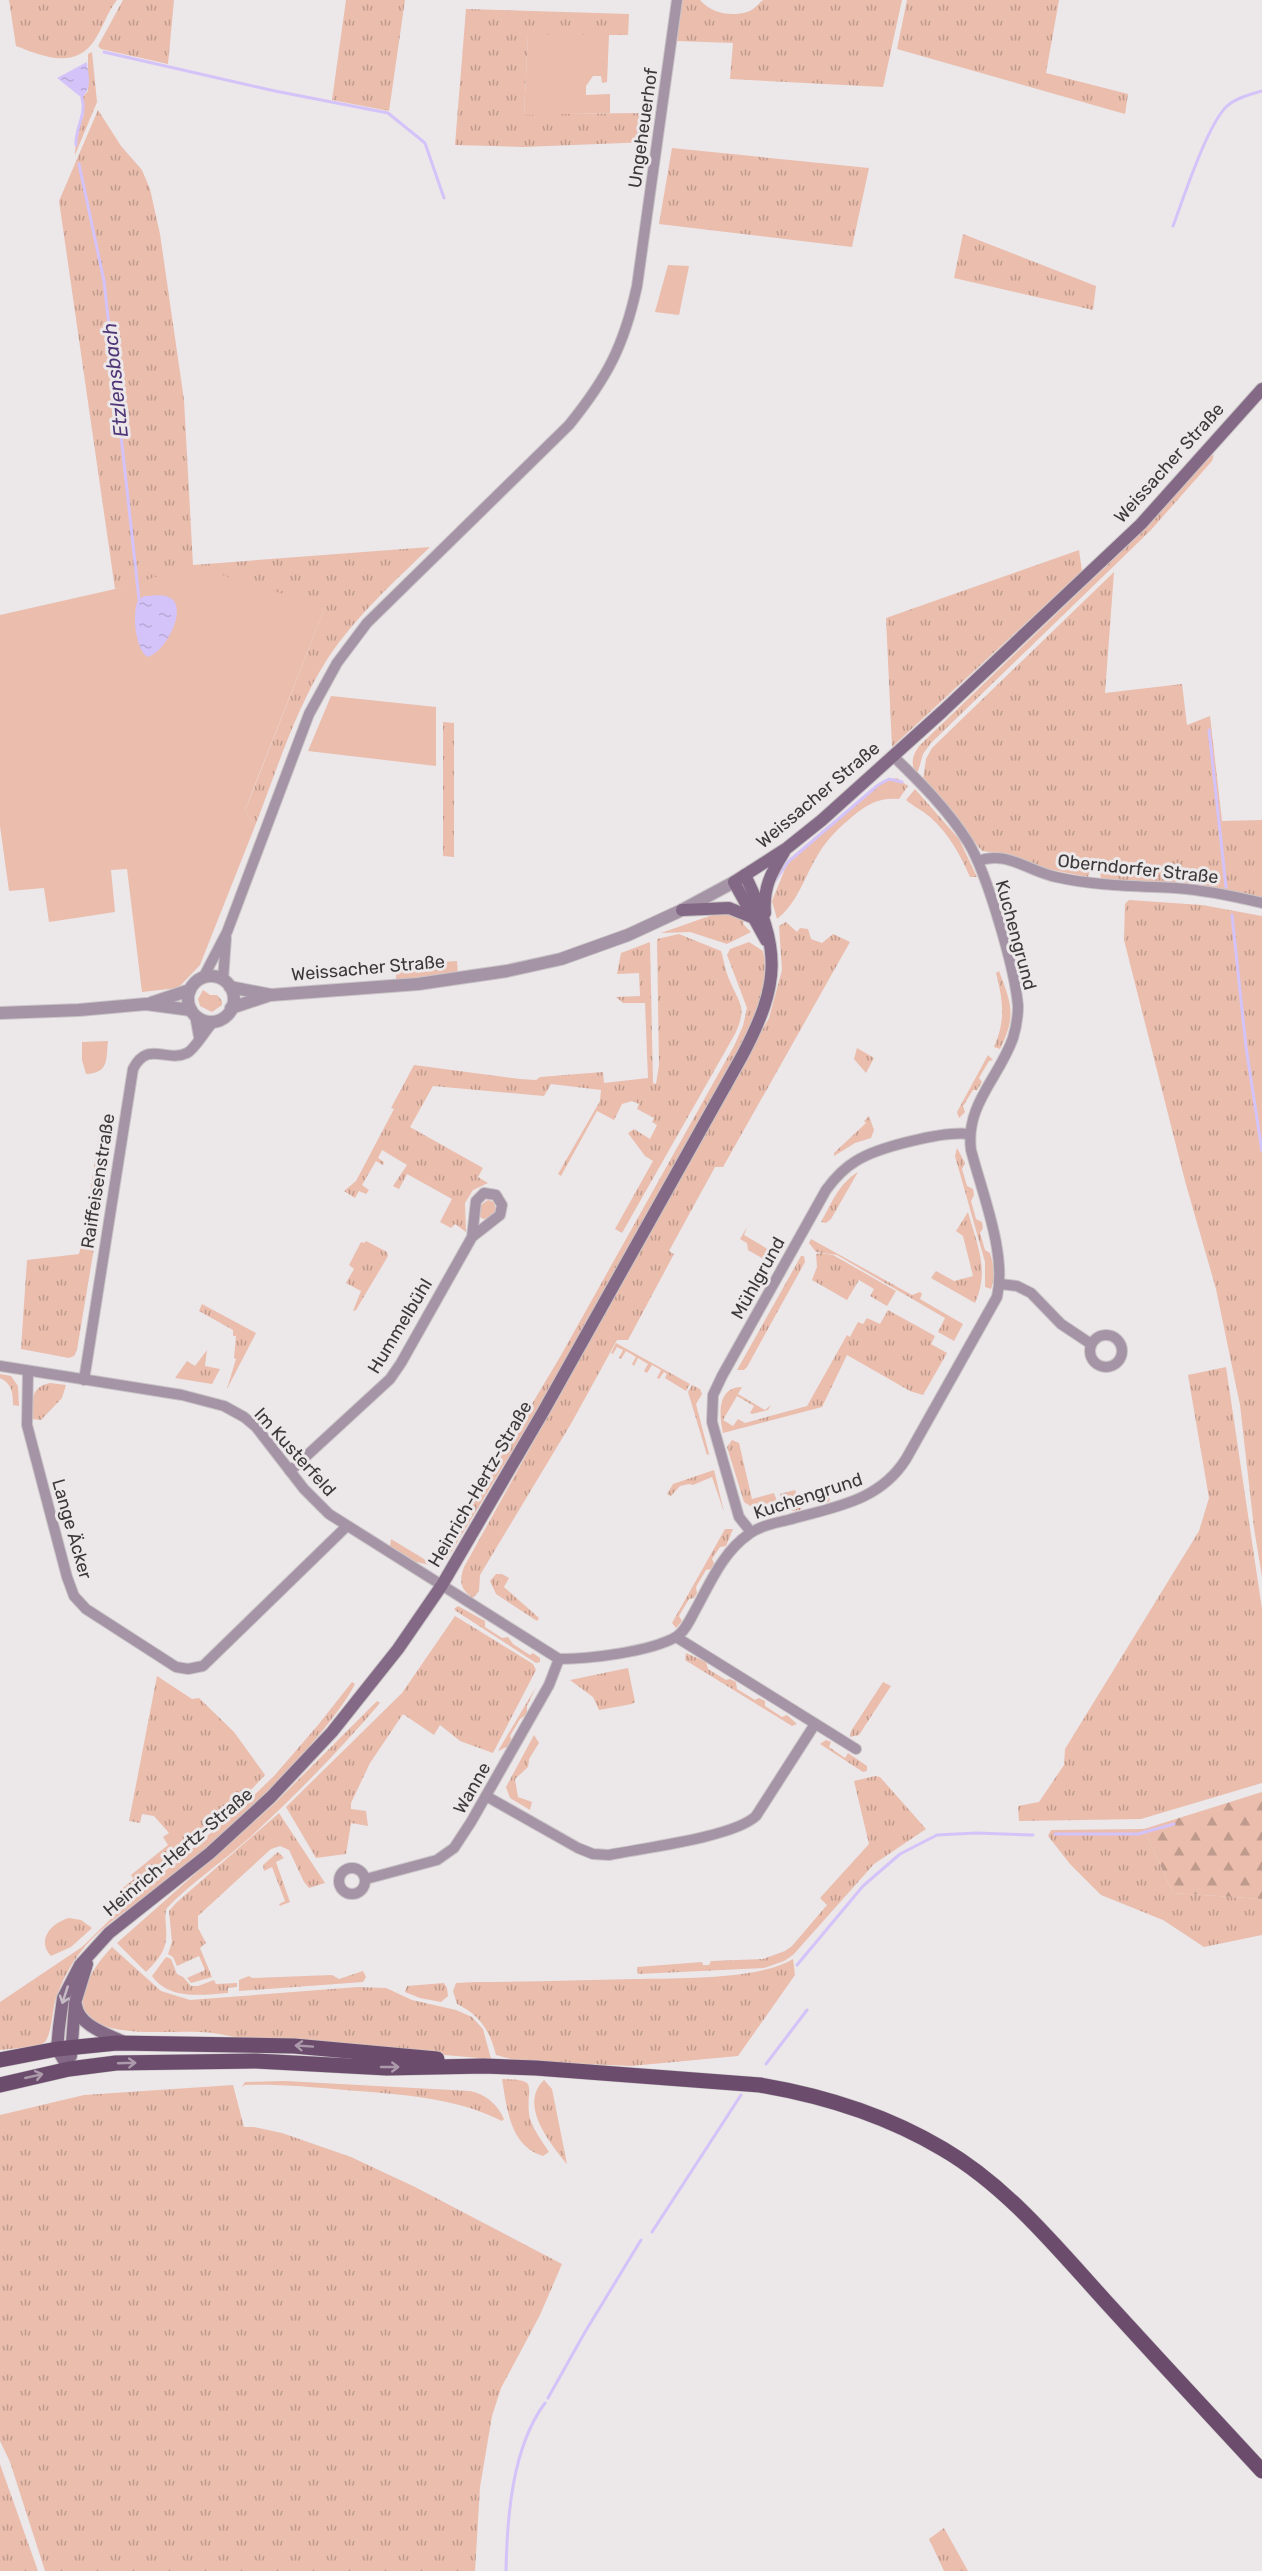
<svg xmlns="http://www.w3.org/2000/svg" width="1262" height="2571" font-family="Rubik,sans-serif">
<style>
.grass{fill:url(#grass-tufts)}
.forest{fill:url(#forest-firs)}
.garden{fill:#eabdad}
.water{fill:url(#water-ripples)}
.lines{fill:none;stroke-linecap:round;stroke-linejoin:round}
.stream{stroke:#d4c3f9;stroke-width:3}
.minor-casing{stroke:#c9c4c6;stroke-width:12}
.tertiary-casing{stroke:#c9c4c6;stroke-width:14}
.secondary-casing{stroke:#c9c4c6;stroke-width:14}
.primary-casing{stroke:#c9c4c6;stroke-width:16}
.minor{stroke:#a593a6;stroke-width:10}
.tertiary{stroke:#a593a6;stroke-width:12}
.secondary{stroke:#836985;stroke-width:12}
.primary{stroke:#6b4c6d;stroke-width:15}
.oneway{stroke:#c7bbc6}
.oneway2{stroke:#ac9aab}
.labels{text-anchor:middle;stroke-width:6;stroke-linejoin:round;paint-order:stroke}
.street-label{font-size:18px;fill:#3b393a;stroke:#ece7e9}
.water-label{font-size:20px;font-style:italic;fill:#503778;stroke:#ece7e9}
</style>
<defs>
<pattern id="grass-tufts" width="24" height="20" patternUnits="userSpaceOnUse" patternTransform="scale(1.5)"><rect width="24" height="20" fill="#eabdad"/><path d="M3 7l-1-3M5 7V3M7 7l1-3M15 17l-1-3M17 17v-4M19 17l1-3" fill="none" stroke="#bf9b8e"/></pattern>
<pattern id="forest-firs" width="22" height="20" patternUnits="userSpaceOnUse" patternTransform="scale(1.5)"><rect width="22" height="20" fill="#eabdad"/><path d="M5 1l3.5 6h-7zM16 11l3.5 6h-7z" fill="#bf9b8e"/></pattern>
<pattern id="water-ripples" width="26" height="14" patternUnits="userSpaceOnUse" patternTransform="scale(1.5)"><rect width="26" height="14" fill="#d4c3f9"/><path d="M2 4q2-2 4 0t4 0M15 11q2-2 4 0t4 0" fill="none" stroke="#b7a8d6"/></pattern>
</defs>
<rect width="100%" height="100%" fill="#ece7e9"/>
<g class="grass">
<path d="M9,0H117C107,12 103,28 94,41C74,70 42,56 16,46Z"/>
<path d="M123,0H174L168,64L101,49L98,46Z"/>
<path d="M346,0H405L389,111L332,100Z"/>
<path d="M682,0H700C711,13 730,17 747,12C753,11 758,4 763,0H902L883,87L730,79L733,43L677,41Z"/>
<path d="M907,0H1059L1046,73L1128,94L1125,114L897,49Z"/>
<path d="M466,9L629,14L628,35H528L524,114L653,113L649,142L523,147L455,145Z"/>
<path d="M92,52L97,102L75,155L76,135L84,115L82,98L88,91V54Z"/>
<path d="M98,110L121,146L142,170L150,189L160,234L184,400L193,565L430,547C394,582 356,616 328,658C295,709 277,770 255,826L245,811L325,607L126,586L115,589L59,201Z"/>
<path d="M672,148L869,168L852,247L659,224Z"/>
<path d="M963,234L1096,286L1093,310L954,278Z"/>
<path d="M1214,455L1212,461L1150,531L931,743L923,754L917,775C910,764 912,756 919,746L1152,522L1208,457Z"/>
<path d="M1079,550L1082,571L892,747L886,618Z"/>
<path d="M1114,572L1105,693L1182,684L1187,725L1210,716L1222,821L1262,820V898L1105,880L1101,878L1098,860H1093L1088,877L1042,868L1008,854L982,851L923,780L926,759L932,748Z"/>
<path d="M443,722L454,723V857L443,856Z"/>
<path d="M897,778L908,786L899,799C880,797 867,804 853,816C840,827 828,838 819,853C805,875 798,903 777,919L772,901L789,859L881,782Z"/>
<path d="M915,789L959,839L977,877H970C960,854 949,834 930,817C922,810 913,806 906,800Z"/>
<path d="M1129,900L1202,905L1262,916V1577L1254,1528L1240,1405L1216,1289L1185,1181L1124,940L1125,904Z"/>
<path d="M718,913L730,915L744,921L743,924L751,932L727,944L690,932L661,933Z"/>
<path d="M786,922L797,932L800,928L808,929L811,939L822,943L833,934L850,942L723,1167H715L669,1251L674,1254L628,1340H617L572,1422L480,1575L479,1591L473,1598C460,1589 459,1581 464,1567L769,1018L782,970L779,926Z"/>
<path d="M679,934L721,951C724,960 725,970 729,979C739,1004 748,1006 735,1034L622,1233L615,1229L653,1161L645,1156L628,1133L634,1129L650,1139L657,1125L652,1122L654,1118L637,1109L639,1104L632,1101L622,1104L614,1120L597,1111L561,1176L558,1174L600,1101L601,1090L551,1084L544,1096L433,1086L410,1127L483,1168L478,1177L488,1183L473,1190L465,1203L466,1232L455,1224L451,1228L440,1222L452,1199L407,1174L399,1189L393,1186L407,1165L382,1150L378,1158L384,1162L383,1165L376,1161L362,1185L369,1190L366,1194L359,1191L355,1198L344,1191L356,1181L394,1109L391,1108L414,1065L520,1079L536,1080L540,1077L603,1072L604,1083L648,1078L645,1003H623L616,997L640,996L639,973L617,974L621,953L650,942L653,1083L656,1084L659,1065L657,939Z"/>
<path d="M749,942L763,951C768,975 762,997 755,1021L563,1367L449,1556L443,1563L436,1565L560,1357L734,1046L743,1026L747,1008L727,955L730,949Z"/>
<path d="M457,961L458,976L396,982V965Z"/>
<path d="M999,971C1011,1003 1017,1015 1000,1049L994,1047C1006,1020 1003,1000 996,973Z"/>
<path d="M203,990L210,995H217L222,1001V1005L212,1012L200,1006L198,999Z"/>
<path d="M857,1048L874,1058L866,1073L854,1059Z"/>
<path d="M988,1055L993,1060L989,1061L979,1078L982,1082L977,1090H973L963,1106L965,1112L959,1118L957,1112Z"/>
<path d="M869,1116L874,1130L871,1138L855,1143L834,1156V1153L866,1123L864,1121Z"/>
<path d="M102,1130H110L96,1213L88,1205L99,1135Z"/>
<path d="M957,1148L965,1163L962,1169L967,1186L973,1189L974,1195L971,1201L976,1219L982,1222L983,1228L980,1233L985,1250L990,1253C994,1265 995,1278 991,1289L985,1287V1262L955,1156Z"/>
<path d="M858,1172L831,1219L826,1223L821,1222C831,1204 839,1183 858,1172Z"/>
<path d="M488,1200L494,1202L496,1210L489,1218L483,1219L479,1216L481,1205Z"/>
<path d="M968,1212C977,1245 990,1270 975,1303L931,1278L936,1271L954,1281L973,1276L963,1236L956,1231Z"/>
<path d="M747,1227L744,1235L771,1251L776,1243L784,1248L774,1265L748,1250L747,1243L740,1239Z"/>
<path d="M811,1239L912,1295L920,1292L922,1294L920,1299L963,1324L954,1341L938,1332L945,1318L837,1255L816,1252L809,1243Z"/>
<path d="M86,1240L95,1242L77,1350L74,1356L69,1358L21,1349L27,1260L79,1254L82,1242Z"/>
<path d="M366,1241L387,1252L388,1256L356,1310L353,1311L361,1291L346,1283L354,1269L349,1265L361,1242L364,1243Z"/>
<path d="M821,1253L833,1255L896,1291L887,1306L870,1296L874,1289L859,1280L847,1300L812,1280L817,1267L816,1254Z"/>
<path d="M801,1256H804L805,1262L747,1367L744,1370H737Z"/>
<path d="M760,1268L770,1273L747,1313L743,1310L745,1306L740,1303Z"/>
<path d="M202,1304L256,1333L227,1389L236,1359L234,1358L236,1336H233V1330L199,1311Z"/>
<path d="M888,1310L935,1336L931,1344L947,1353L923,1395L910,1391L847,1355L822,1407L723,1433C719,1415 717,1387 742,1387L738,1394L765,1410L771,1405L768,1410L752,1414L750,1413L754,1406L737,1396L723,1420L733,1426L738,1419L745,1423L807,1406L847,1335L850,1337L858,1322L863,1324L867,1318L880,1324Z"/>
<path d="M616,1343L690,1384L686,1391L665,1378L667,1374L664,1372L659,1379L657,1378L661,1370L652,1365L647,1373L644,1371L648,1364L638,1358L634,1366L632,1364L636,1357L626,1351L621,1359L619,1358L623,1350L617,1347L613,1354L611,1353Z"/>
<path d="M207,1350L205,1366L220,1369L212,1384L175,1378L187,1361L195,1366Z"/>
<path d="M1226,1367L1262,1609V1783L1141,1819L1019,1821L1018,1806L1039,1802L1064,1765L1065,1749L1199,1531L1209,1498L1188,1375Z"/>
<path d="M0,1374L11,1376L18,1386L19,1406L13,1405C13,1392 12,1384 0,1378Z"/>
<path d="M50,1383L66,1385L62,1398L41,1420L32,1419C32,1402 30,1387 50,1383Z"/>
<path d="M692,1385L700,1389L702,1394L696,1404L709,1454L707,1455L688,1392Z"/>
<path d="M732,1440L739,1443L752,1499L774,1493L778,1504L755,1509L744,1502L727,1447Z"/>
<path d="M714,1470L724,1512L712,1477L693,1485L689,1484L680,1486L671,1496L667,1494L673,1484Z"/>
<path d="M830,1487L831,1489L781,1504L780,1494L795,1490L797,1496Z"/>
<path d="M831,1494L829,1502C818,1502 808,1499 800,1510L793,1511L788,1508L771,1513L766,1519H755L757,1514Z"/>
<path d="M725,1529H733L726,1546L720,1547L712,1559L714,1563L711,1569L706,1570L696,1587L697,1593L694,1598L689,1599L679,1616L682,1621L676,1628L672,1623Z"/>
<path d="M391,1539L424,1559L430,1565L416,1562L390,1546Z"/>
<path d="M496,1574H502L509,1578L504,1587L539,1618L537,1621L496,1594L490,1581Z"/>
<path d="M458,1606L485,1621V1627L502,1638L508,1637L513,1644L530,1655L533,1653L540,1658V1662L536,1663L456,1611L454,1609Z"/>
<path d="M455,1616L533,1664L536,1670L493,1753L460,1741L440,1725L434,1735L403,1714L370,1763L351,1803V1809L366,1811L368,1826L351,1823L346,1854L316,1858L286,1807L402,1693Z"/>
<path d="M686,1653L706,1662L708,1669L726,1680L730,1679L736,1682L737,1689L755,1700L759,1698L765,1701V1706L782,1717L787,1715L797,1724L792,1726L685,1660Z"/>
<path d="M628,1668L635,1702L632,1704L599,1710L593,1697L570,1680Z"/>
<path d="M157,1676L192,1699L199,1698L234,1732L265,1775L230,1812L228,1811L236,1803L233,1799L223,1808L228,1813L125,1897L119,1891L134,1879L131,1875L168,1845L163,1837L169,1833L154,1816L142,1814L140,1823L129,1821Z"/>
<path d="M352,1682L355,1684C345,1703 332,1719 318,1736C273,1792 220,1838 163,1883C136,1905 105,1922 83,1949C70,1964 61,1983 55,2001C52,2014 52,2029 46,2041L39,2046L0,2050V2002L82,1947L128,1902L243,1806L274,1776L318,1725Z"/>
<path d="M883,1682L891,1686L859,1735L850,1737L851,1731Z"/>
<path d="M536,1687L527,1706V1714L520,1719L510,1736L512,1741L509,1746L498,1751Z"/>
<path d="M377,1701L380,1703C339,1751 294,1797 248,1839C221,1863 191,1883 167,1908C164,1915 166,1921 166,1928C168,1949 160,1958 146,1972L117,1943L273,1805Z"/>
<path d="M534,1735L539,1743L529,1759L528,1767L515,1779L518,1797L532,1802L530,1810L510,1798L506,1787Z"/>
<path d="M826,1740L831,1742L829,1747L845,1758L848,1753L867,1766V1771L863,1772L820,1744Z"/>
<path d="M875,1776L880,1777L926,1829L874,1864L793,1955L784,1961L764,1968L638,1974L637,1967L702,1962L703,1965H709L711,1961L763,1959L785,1951L792,1946L827,1905L820,1898L869,1844L854,1781Z"/>
<path d="M279,1813L325,1883L309,1888L304,1882L289,1850L280,1846L271,1849L198,1916V1928L206,1943L200,1948L212,1977L191,1983L187,1978L205,1970L199,1956L177,1966L173,1957L168,1954L172,1942L169,1911L176,1903Z"/>
<path d="M1144,1829L1173,1893L1262,1899V1935L1204,1947L1163,1920L1101,1895L1070,1864L1048,1836L1051,1830Z"/>
<path d="M278,1852L284,1858L276,1862L290,1902L280,1906L279,1904L285,1901L272,1867L264,1871L263,1865Z"/>
<path d="M69,1918L81,1920L92,1928L71,1947L51,1956C36,1940 51,1923 69,1918Z"/>
<path d="M112,1947L161,1991L190,2000L358,1987L386,1988L412,2000L456,2010L472,2017L483,2029L491,2059L236,2037C224,2035 211,2032 199,2032C172,2030 79,2042 83,1999C86,1978 98,1962 112,1947Z"/>
<path d="M166,1957L171,1959L177,1974L183,1977L191,1986H198L214,1980L216,1984L237,1983V1987L228,1988V1993C202,1995 169,2000 152,1976Z"/>
<path d="M793,1959L795,1975L738,2056L631,2066L518,2061L496,2055C490,2031 480,2015 457,2004L453,1991L456,1983L476,1982C529,1982 582,1980 636,1979C677,1978 759,1980 793,1959Z"/>
<path d="M363,1971L366,1977L363,1982L239,1991V1980L249,1976L252,1978L332,1975L339,1979Z"/>
<path d="M444,1983L447,1988L448,1996L441,2002L420,1998L405,1992L407,1986Z"/>
<path d="M502,2079C540,2080 526,2084 529,2114C531,2127 542,2141 549,2152L543,2156C510,2146 507,2109 502,2079Z"/>
<path d="M544,2080L552,2089L567,2164C551,2144 518,2105 544,2080Z"/>
<path d="M285,2081L470,2091C486,2094 498,2105 504,2119L502,2121C455,2097 397,2094 345,2090C311,2087 279,2084 245,2085L242,2087L245,2082Z"/>
<path d="M233,2085L244,2127H254L282,2133L351,2157L415,2187L562,2264L540,2315L501,2388L492,2416L480,2487L475,2571H45L10,2462L0,2441V2115L84,2095Z"/>
<path d="M0,2464L38,2571H0Z"/>
<path d="M944,2528L968,2571H944L929,2539Z"/>
</g>
<path class="forest" d="M1262,1792V1899L1173,1893L1144,1829Z"/>
<g class="garden">
<path d="M528,35H609L607,82L602,83L601,76H593L586,86V95L610,94V113L524,115Z"/>
<path d="M668,265L689,266L679,315L655,312Z"/>
<path d="M193,566L325,607L252,792L245,811L255,826L200,965L178,988L142,992L127,869L111,870L115,912L49,922L44,888L9,891L0,826V615L115,589Z"/>
<path d="M331,696L436,707V766L308,751Z"/>
<path d="M108,1041C106,1060 109,1073 86,1074L82,1060V1042Z"/>
</g>
<g class="water">
<path d="M87,62C88,77 93,86 82,98L57,78Z"/>
<path d="M144,596C153,596 165,593 172,599C187,612 164,654 147,657C135,647 132,614 138,600Z"/>
</g>
<g class="lines">
<g class="stream">
<path d="M104,52L275,91L388,113L425,143L444,198"/>
<path d="M76,145C75,127 87,115 82,98"/>
<path d="M79,164L104,281L139,599"/>
<path d="M1173,226C1184,197 1207,125 1227,106C1236,98 1251,94 1262,91"/>
<path d="M1209,730L1226,887"/>
<path d="M775,881L788,862L878,785L889,779L902,782"/>
<path d="M1232,915L1246,1047L1262,1151"/>
<path d="M1055,1834H1138L1174,1824"/>
<path d="M797,1965L863,1886L900,1854L937,1835L976,1833L1033,1835"/>
<path d="M766,2064L807,2010"/>
<path d="M652,2232L741,2095"/>
<path d="M548,2398L585,2332L641,2240"/>
<path d="M506,2571C507,2518 512,2447 545,2403"/>
</g>
<defs>
<g id="minor">
<path d="M978,861C1006,850 1028,871 1056,877C1095,886 1135,886 1175,888C1205,890 1233,896 1262,903"/>
<path d="M203,978L227,932L309,714L337,663L367,623L569,425C607,378 624,346 637,286L677,0"/>
<path d="M223,980L226,938"/>
<path d="M195,1015L199,1037"/>
<path d="M1000,1284L1017,1286L1031,1293L1061,1324L1091,1344"/>
<circle cx="1106" cy="1351" r="16"/>
<path d="M0,1366L182,1395L224,1406L244,1417L256,1427L304,1489L329,1514L559,1659C589,1659 649,1652 676,1637C686,1631 691,1617 697,1607C711,1581 724,1551 749,1534C760,1526 775,1523 788,1520C833,1507 879,1502 906,1459L997,1297C1007,1254 982,1193 971,1150C965,1105 999,1078 1013,1038C1016,1028 1018,1017 1018,1006C1015,969 987,873 968,842C948,810 920,782 893,756"/>
<path d="M28,1371L27,1425L67,1577L74,1596L86,1609L176,1667L188,1669L203,1666L347,1526"/>
<path d="M84,1380L133,1069C148,1040 166,1063 187,1053C195,1049 206,1029 214,1021"/>
<path d="M290,1471L390,1379L401,1363L472,1237L476,1201L484,1193L496,1195L502,1205L500,1215L472,1237"/>
<path d="M751,1532L739,1517L712,1422L713,1395L722,1376L826,1190C834,1179 844,1168 856,1161C878,1147 943,1131 969,1134"/>
<path d="M676,1637L856,1749"/>
<path d="M486,1796L578,1848L593,1854L609,1855C643,1848 734,1837 756,1816L815,1724"/>
<circle cx="352" cy="1881" r="13"/>
<path d="M366,1879L437,1860L454,1848L471,1822L549,1685L559,1659"/>
</g>
<g id="tertiary">
<circle cx="211" cy="999" r="23"/>
<path d="M230,987L271,995L418,984L507,971L561,959L628,935L682,910L734,882"/>
<path d="M151,1003L190,990"/>
<path d="M231,1008L270,995"/>
<path d="M0,1013L79,1010L146,1004L191,1010"/>
</g>
<g id="secondary">
<path d="M682,910L729,908L754,918"/>
<path d="M765,913C763,888 771,873 784,852"/>
<path d="M766,940L734,882L787,848L822,820L943,711L1141,524L1262,389"/>
<path d="M76,2005C79,2026 107,2034 124,2042"/>
<path d="M71,2056L75,2003L87,1964"/>
<path d="M69,2069L57,2049L59,2027L63,1998L80,1965L109,1933L210,1853L271,1797L332,1732L398,1649L442,1585L543,1412L742,1056C781,982 781,950 745,875"/>
</g>
<g id="primary">
<path d="M0,2060L57,2049L117,2043L294,2046L437,2059"/>
<path d="M0,2085L69,2069L116,2063L256,2061L387,2068L484,2066L536,2068L760,2085C825,2096 886,2115 943,2149C1008,2187 1058,2249 1108,2304C1159,2360 1211,2416 1262,2471"/>
</g>
</defs>
<use href="#minor" class="minor-casing"/>
<use href="#tertiary" class="tertiary-casing"/>
<use href="#secondary" class="secondary-casing"/>
<use href="#primary" class="primary-casing"/>
<use href="#minor" class="minor"/>
<use href="#tertiary" class="tertiary"/>
<use href="#secondary" class="secondary"/>
<use href="#primary" class="primary"/>
</g>
<defs><path id="oneway-shaft" d="M-6 0H5M1.5-3L5.5 0L1.5 3" fill="none" stroke-width="1.6" stroke-linecap="round" stroke-linejoin="round" transform="scale(1.5)"/></defs>
<use class="oneway" href="#oneway-shaft" transform="translate(65 1995) rotate(108)"/>
<g class="oneway2">
<use href="#oneway-shaft" transform="translate(304 2046) rotate(-176)"/>
<use href="#oneway-shaft" transform="translate(127 2063) rotate(-2)"/>
<use href="#oneway-shaft" transform="translate(390 2067)"/>
<use href="#oneway-shaft" transform="translate(34 2076) rotate(-13)"/>
</g>
<g class="labels">
<g class="street-label">
<text transform="translate(643 128) rotate(-82)" y="6">Ungeheuerhof</text>
<text transform="translate(1169 463) rotate(-48)" y="6">Weissacher Straße</text>
<text transform="translate(818 795) rotate(-40)" y="6">Weissacher Straße</text>
<text transform="translate(1138 869) rotate(6)" y="6">Oberndorfer Straße</text>
<text transform="translate(1016 935) rotate(75)" y="6">Kuchengrund</text>
<text transform="translate(368 968) rotate(-5)" y="6">Weissacher Straße</text>
<text transform="translate(98 1181) rotate(-81)" y="6">Raiffeisenstraße</text>
<text transform="translate(758 1278) rotate(-61)" y="6">Mühlgrund</text>
<text transform="translate(400 1326) rotate(-59)" y="6">Hummelbühl</text>
<text transform="translate(295 1452) rotate(48)" y="6">Im Kusterfeld</text>
<text transform="translate(480 1484) rotate(-60)" y="6">Heinrich-Hertz-Straße</text>
<text transform="translate(808 1496) rotate(-18)" y="6">Kuchengrund</text>
<text transform="translate(72 1529) rotate(74)" y="6">Lange Äcker</text>
<text transform="translate(472 1788) rotate(-60)" y="6">Wanne</text>
<text transform="translate(178 1852) rotate(-40)" y="6">Heinrich-Hertz-Straße</text>
</g>
<g class="water-label">
<text transform="translate(115 380) rotate(-96)" y="7">Etzlensbach</text>
</g>
</g>
</svg>
